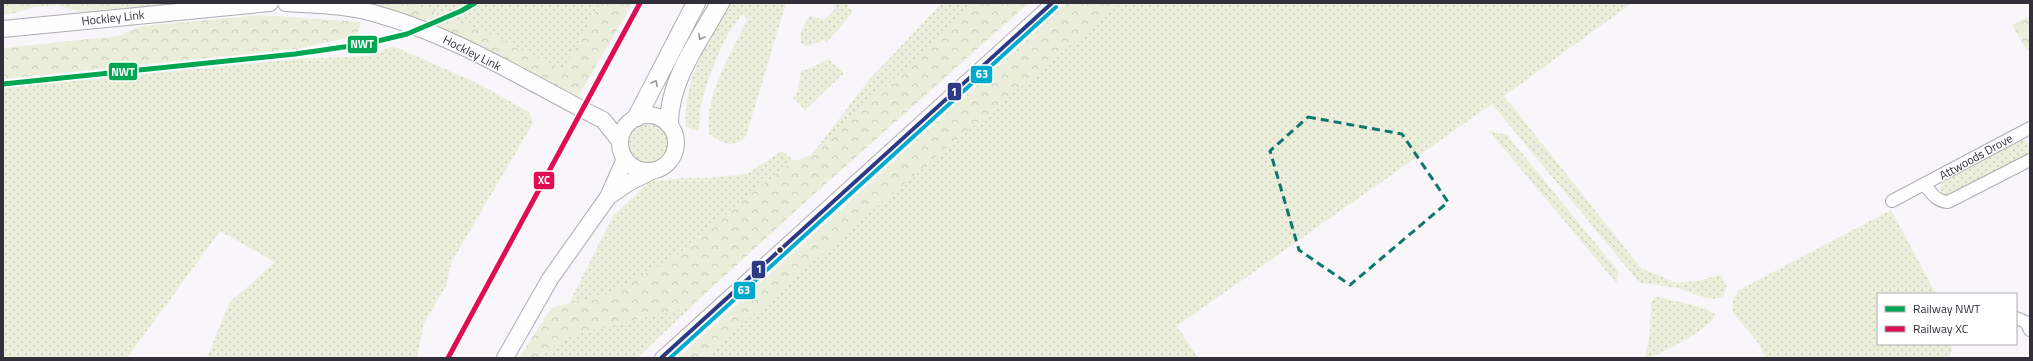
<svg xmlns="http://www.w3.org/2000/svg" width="2033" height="361" font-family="'Titillium Web',sans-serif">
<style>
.grass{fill:url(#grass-dots)}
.forest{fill:url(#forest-crowns)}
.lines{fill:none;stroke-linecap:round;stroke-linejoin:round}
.minor-casing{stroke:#aeabb2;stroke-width:14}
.major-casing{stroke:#aeabb2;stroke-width:18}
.highway-casing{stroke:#aeabb2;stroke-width:20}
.minor{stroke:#fefefe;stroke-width:12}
.major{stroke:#fefefe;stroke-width:16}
.highway{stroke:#fefefe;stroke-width:18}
.bus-1-casing{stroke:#fff;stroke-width:7}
.bus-2-casing{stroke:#fff;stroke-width:7}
.bus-1{stroke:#2e3a86;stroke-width:4}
.bus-2{stroke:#00a9ce;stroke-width:4}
.rail-1-casing{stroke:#fff;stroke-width:8}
.rail-2-casing{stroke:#fff;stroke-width:8}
.rail-1{stroke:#00a651;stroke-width:5}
.rail-2{stroke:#df0d52;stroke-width:5}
.oneway{stroke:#98969c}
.marked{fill:none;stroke:#0f766e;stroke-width:3;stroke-dasharray:8 5;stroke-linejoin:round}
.bus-dot{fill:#332f3a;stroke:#fff;stroke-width:1.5}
.labels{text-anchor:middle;stroke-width:3;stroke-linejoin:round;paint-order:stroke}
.street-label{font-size:12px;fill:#332f3a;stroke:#fff}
.line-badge{stroke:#fff;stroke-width:1.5}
.badge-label{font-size:11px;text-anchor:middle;font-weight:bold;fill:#fff}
</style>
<defs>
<pattern id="grass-dots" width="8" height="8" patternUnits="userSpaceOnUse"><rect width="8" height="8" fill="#ebeeda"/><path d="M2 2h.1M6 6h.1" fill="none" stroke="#caccbc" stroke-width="1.8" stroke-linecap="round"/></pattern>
<pattern id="forest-crowns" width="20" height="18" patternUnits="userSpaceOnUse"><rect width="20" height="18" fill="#ebeeda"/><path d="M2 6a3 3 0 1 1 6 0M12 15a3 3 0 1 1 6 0" fill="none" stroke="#caccbc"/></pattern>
</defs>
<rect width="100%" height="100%" fill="#f8f6fa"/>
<g class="grass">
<path d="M410,3H600L563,71L491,35Z"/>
<path d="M729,3H786L746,136C734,149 722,144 709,134C705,91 730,58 747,19L743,14C724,31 706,83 700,109C699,116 701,122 698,130H692L686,126C683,80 708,42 729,3Z"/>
<path d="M832,3H849L847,6L853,12L827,42L824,40L808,46L802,44C797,33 804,25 810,16L825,20L836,8Z"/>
<path d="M942,3H976L811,156L867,82Z"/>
<path d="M1121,3H1632L1504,96L1641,268L1676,283L1698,281L1720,275L1727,286L1723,297C1708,303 1691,291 1677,288C1665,286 1654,284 1642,283L1637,280L1492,104L1177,326L1198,358H704L863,218Z"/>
<path d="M393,46L481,85L529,112L533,123L451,263L446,286L424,323L417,358H207L229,303L275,262L220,231L127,358H3V88L296,59L369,56Z"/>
<path d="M828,59L844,73L805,110L794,98L798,90L801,71L809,69Z"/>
<circle cx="648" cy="142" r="20"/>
<path d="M1489,131L1507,135L1618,271L1617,284Z"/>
<path d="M2022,139L2030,146V152L2028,155L1949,197L1944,196L1940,189L1942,183Z"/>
<path d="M782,151L794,161L745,198L680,253L611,293L568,305L613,216L649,182L683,178H708L746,174Z"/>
<path d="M1891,210L1936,294H1878V344H1953L1949,358H1766L1758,343L1732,311L1733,299L1739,290Z"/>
<path d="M1655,297H1659L1704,308L1715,314C1712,329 1665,350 1651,358H1645L1650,332L1651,302Z"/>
<path d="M692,306L637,358H540L565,337Z"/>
</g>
<g class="forest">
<path d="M3,3H194L86,14L57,5L35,7L3,16Z"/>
<path d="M355,3H410L491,35L563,71L600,3H633L577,98Z"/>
<path d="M976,3H1029L801,206L692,306L565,337L540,358H519L551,308L611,293L680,253L745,198L794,161L811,155Z"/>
<path d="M1067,3H1121L863,218L704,358H678Z"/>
<path d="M260,15L361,22L356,36L296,49L3,79V48L118,36L143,26Z"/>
<path d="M2030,16V51L2026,49L2012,25Z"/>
</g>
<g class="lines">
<defs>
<g id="minor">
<path d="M1925,185C1932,194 1936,201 1948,202L2030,160"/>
<path d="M1892,201L2030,128"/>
<path d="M2016,318L2026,322L2030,330"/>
<path d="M661,358L1052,3"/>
</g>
<g id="major">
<path d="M286,3C315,5 344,5 373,13C455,35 528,82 603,120L620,141"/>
<path d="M3,29L270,3"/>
<circle cx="648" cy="143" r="28"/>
<path d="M611,195L628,183L652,171"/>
<path d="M505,358L550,279L608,197L625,159"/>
</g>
<g id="highway">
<path d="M637,117L696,3"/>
<path d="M669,124C669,80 699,41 720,3"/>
</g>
</defs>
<use href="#minor" class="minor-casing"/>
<use href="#major" class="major-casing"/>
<use href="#highway" class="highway-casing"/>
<use href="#minor" class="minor"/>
<use href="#major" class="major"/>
<use href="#highway" class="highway"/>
<defs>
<path id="bus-1" d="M661,358L1052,3"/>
<path id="bus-2" d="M670,358L1056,7"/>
</defs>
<use href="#bus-1" class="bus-1-casing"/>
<use href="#bus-2" class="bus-2-casing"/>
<use href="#bus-1" class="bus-1"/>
<use href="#bus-2" class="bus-2"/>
<defs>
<path id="rail-1" d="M3,84L295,54L365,44L407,34L461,11L475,3"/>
<path id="rail-2" d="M448,358L640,3"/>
</defs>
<use href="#rail-1" class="rail-1-casing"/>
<use href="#rail-2" class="rail-2-casing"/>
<use href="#rail-1" class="rail-1"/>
<use href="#rail-2" class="rail-2"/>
</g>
<defs><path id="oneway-chevron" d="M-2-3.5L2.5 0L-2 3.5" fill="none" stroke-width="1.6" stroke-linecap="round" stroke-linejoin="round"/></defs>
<g class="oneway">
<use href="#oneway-chevron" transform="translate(701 37) rotate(119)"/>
<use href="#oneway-chevron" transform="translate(655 83) rotate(-61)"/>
</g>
<path class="marked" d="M1308,117L1402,134L1448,202L1350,285L1299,250L1270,151Z"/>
<circle class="bus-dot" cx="780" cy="250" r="3.5"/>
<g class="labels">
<g class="street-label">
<text transform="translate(113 18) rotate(-6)" y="4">Hockley Link</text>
<text transform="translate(472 53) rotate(27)" y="4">Hockley Link</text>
<text transform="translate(1976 157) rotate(-29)" y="4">Attwoods Drove</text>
</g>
</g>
<g class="line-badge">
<rect x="347" y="35" width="31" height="19" rx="4" fill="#00a651"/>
<rect x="108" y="62" width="30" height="19" rx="4" fill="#00a651"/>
<rect x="970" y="65" width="23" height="19" rx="4" fill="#00a9ce"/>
<rect x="947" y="82" width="15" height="19" rx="4" fill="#2e3a86"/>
<rect x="533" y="171" width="22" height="19" rx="4" fill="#df0d52"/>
<rect x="751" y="260" width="15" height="19" rx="4" fill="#2e3a86"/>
<rect x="733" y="281" width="23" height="19" rx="4" fill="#00a9ce"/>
</g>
<g class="badge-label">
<text x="362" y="48">NWT</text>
<text x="123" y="76">NWT</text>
<text x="982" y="78">63</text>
<text x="954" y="96">1</text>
<text x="544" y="184">XC</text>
<text x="759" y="273">1</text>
<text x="744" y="294">63</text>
</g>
<rect width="2033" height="361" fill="none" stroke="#332f3a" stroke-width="8"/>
<rect x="1877" y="293" width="140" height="52" fill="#ffffff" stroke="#adacb0"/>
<rect x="1885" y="306" width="20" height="6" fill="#00a651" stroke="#adacb0"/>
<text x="1913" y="313" font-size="12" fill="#332f3a">Railway NWT</text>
<rect x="1885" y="326" width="20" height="6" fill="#df0d52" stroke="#adacb0"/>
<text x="1913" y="333" font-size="12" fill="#332f3a">Railway XC</text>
</svg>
